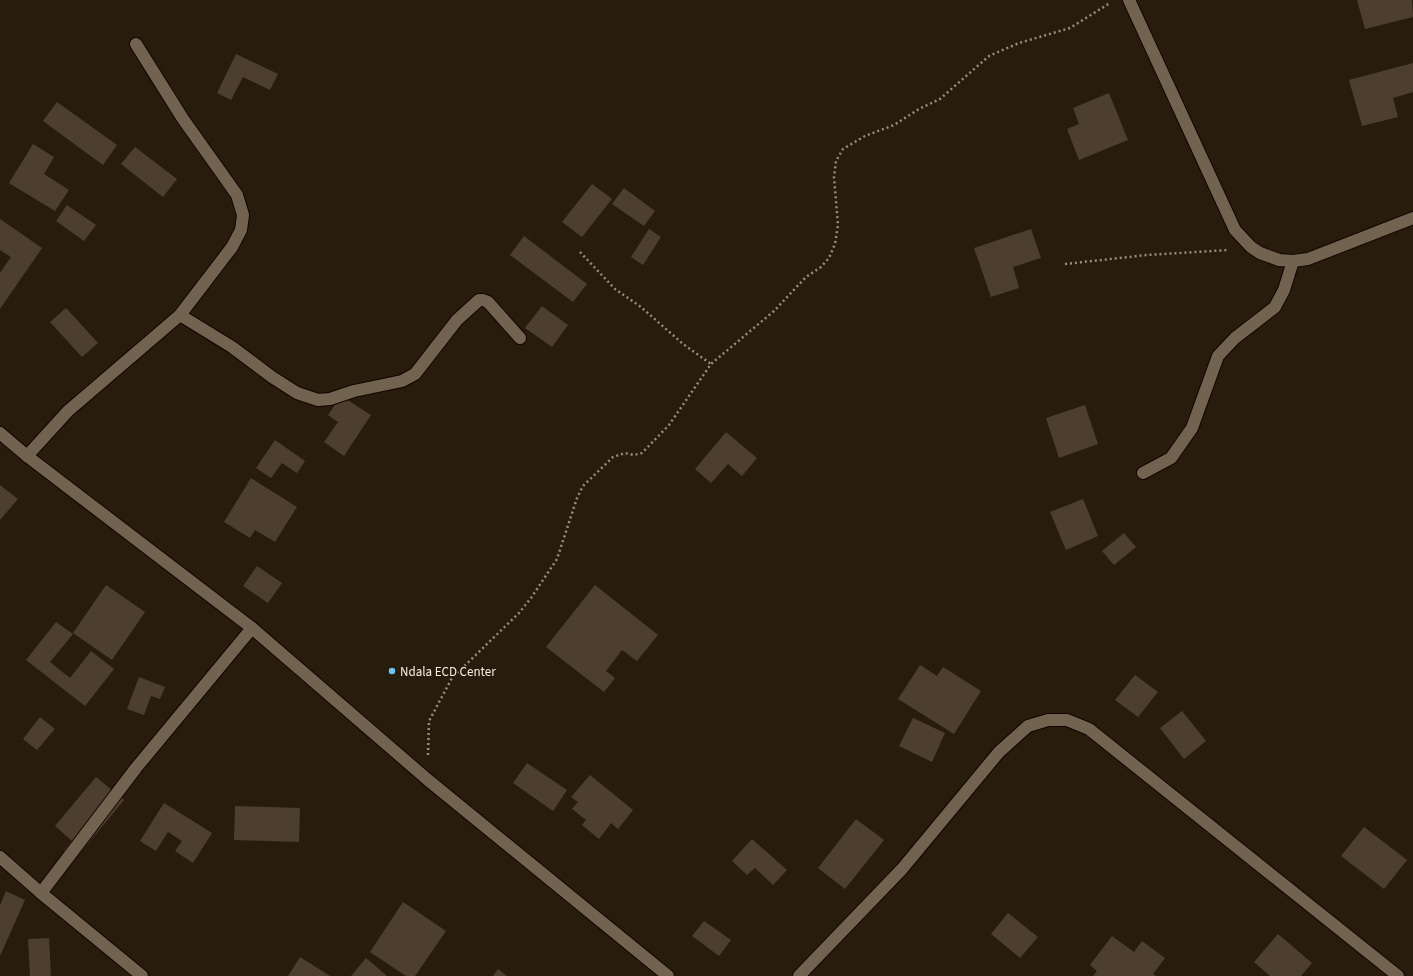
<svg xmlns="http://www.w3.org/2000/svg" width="1413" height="976" font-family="'Source Sans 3',sans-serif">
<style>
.building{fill:#4d3f2e}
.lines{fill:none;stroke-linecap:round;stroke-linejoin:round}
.minor-casing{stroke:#110600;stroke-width:14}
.path{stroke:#978d80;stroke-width:2.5;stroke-dasharray:2 3;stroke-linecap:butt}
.minor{stroke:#726351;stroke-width:12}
.poi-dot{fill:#6cc3f2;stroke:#281c0c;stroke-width:1.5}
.labels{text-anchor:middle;stroke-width:3;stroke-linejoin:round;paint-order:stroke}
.poi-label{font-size:13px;fill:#f6ede3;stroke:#281c0c;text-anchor:start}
</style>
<rect width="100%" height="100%" fill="#281c0c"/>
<g class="building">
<path d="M1357,0H1412L1413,17L1365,29Z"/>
<path d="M236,54L278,74L270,90L243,77L231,100L217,93Z"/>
<path d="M1413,63V92L1393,98L1398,117L1362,126L1349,80Z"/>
<path d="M1109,93L1128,140L1079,160L1067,129L1079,124L1073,108Z"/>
<path d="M57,102L117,145L103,165L43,121Z"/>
<path d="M33,144L54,157L44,174L69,190L55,211L9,183Z"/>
<path d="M135,147L177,179L163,197L121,164Z"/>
<path d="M592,184L612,199L582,237L562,222Z"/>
<path d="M624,188L655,211L644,226L612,204Z"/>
<path d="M67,205L96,225L84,241L56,221Z"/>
<path d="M0,219L42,248L0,309V273L11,257L0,250Z"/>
<path d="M649,229L661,237L643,265L631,257Z"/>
<path d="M1031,229L1041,258L1013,267L1019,288L991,297L974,248Z"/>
<path d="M524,236L587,284L573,302L510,255Z"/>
<path d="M542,306L568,325L552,347L525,328Z"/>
<path d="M66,308L98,343L82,357L50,322Z"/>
<path d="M341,396L371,415L344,456L324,442L338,422L328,415Z"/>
<path d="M1085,405L1098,444L1059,458L1046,418Z"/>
<path d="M726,432L757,458L742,476L728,464L711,483L695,469Z"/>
<path d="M275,440L305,461L297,473L282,463L271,478L256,468Z"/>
<path d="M251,478L297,507L275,542L255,530L250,538L224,522Z"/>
<path d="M0,485L18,499L0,520Z"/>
<path d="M1083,499L1098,536L1066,550L1050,512Z"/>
<path d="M1124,533L1136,547L1114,565L1102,551Z"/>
<path d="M257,566L282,583L268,603L243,586Z"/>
<path d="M106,585L145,612L112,660L73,633Z"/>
<path d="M595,585L658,635L637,661L622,650L606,671L615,678L604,692L546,647Z"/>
<path d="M56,622L73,634L50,662L70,678L91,651L114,669L85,706L26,660Z"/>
<path d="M920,665L937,676L943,667L981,691L954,734L898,699Z"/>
<path d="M1135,675L1158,692L1138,717L1115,700Z"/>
<path d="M139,677L165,687L160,699L151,696L144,715L127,709Z"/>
<path d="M1182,711L1206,741L1184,759L1160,728Z"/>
<path d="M40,717L55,729L37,750L23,739Z"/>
<path d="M913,718L945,733L932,762L899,746Z"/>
<path d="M527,763L567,790L553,811L513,783Z"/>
<path d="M590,775L633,810L618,829L611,823L599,839L582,825L586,820L572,809L578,802L571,797Z"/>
<path d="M96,777L124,800L75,859L64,850L72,841L55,826Z"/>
<path d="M164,803L212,833L193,863L175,851L182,841L168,832L156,851L140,841Z"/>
<path d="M235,806L300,808L299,842L234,840Z"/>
<path d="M856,819L884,840L845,889L818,868Z"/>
<path d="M1364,827L1407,860L1384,889L1341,856Z"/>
<path d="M752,839L787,870L773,885L755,868L747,875L732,861Z"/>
<path d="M6,891L25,900L0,956V905Z"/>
<path d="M403,902L446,931L415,976H406L370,952Z"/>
<path d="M1008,913L1038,937L1020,958L991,934Z"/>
<path d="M704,921L731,940L719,956L692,936Z"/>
<path d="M1278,934L1312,963L1301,976H1270L1254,962Z"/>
<path d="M1112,936L1134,952L1142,941L1165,958L1153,974L1156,976H1093L1097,971L1090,965Z"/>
<path d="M49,938L51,976H30L28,939Z"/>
<path d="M300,957L330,976H288Z"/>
<path d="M366,958L387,976H351Z"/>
<path d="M498,969L507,976H493Z"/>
</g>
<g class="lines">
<defs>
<g id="minor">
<path d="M1129,0L1235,230L1251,247L1260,253L1279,260L1293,261L1308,259L1413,218"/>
<path d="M180,315L232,347L272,377L297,393L318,400L330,399L354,391L402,381L415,374L457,320L479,300H483L488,302L520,338"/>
<path d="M0,433L27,456L252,628L428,780L668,976"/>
<path d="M27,456L68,411L180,315L232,247L241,230L243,215L237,195L183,119L136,44"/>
<path d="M1143,473L1171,458L1192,428L1218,356L1235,338L1275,307L1284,290L1293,261"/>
<path d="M0,857L41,893"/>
<path d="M142,976L41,893L136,768L252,628"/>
<path d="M799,976L902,869L999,752L1028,726L1048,720H1067L1089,729L1398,976"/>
</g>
</defs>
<use href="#minor" class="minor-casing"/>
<g class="path">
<path d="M580,252L615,289L641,307L683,344L711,364"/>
<path d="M1065,264L1147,255L1228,250"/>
<path d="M428,755L429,721L452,678L519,613L531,598L557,559L577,498L583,486L613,457L625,453L634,455L642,453L669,425L711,364L774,311L806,277L821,267L829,258L835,244L838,225L834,177L836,161L843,149L865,136L894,125L919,109L940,99L989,56L1019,43L1070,28L1110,3"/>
</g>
<use href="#minor" class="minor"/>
</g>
<circle class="poi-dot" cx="392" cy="671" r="4"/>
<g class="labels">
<g class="poi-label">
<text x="400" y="676">Ndala ECD Center</text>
</g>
</g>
</svg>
